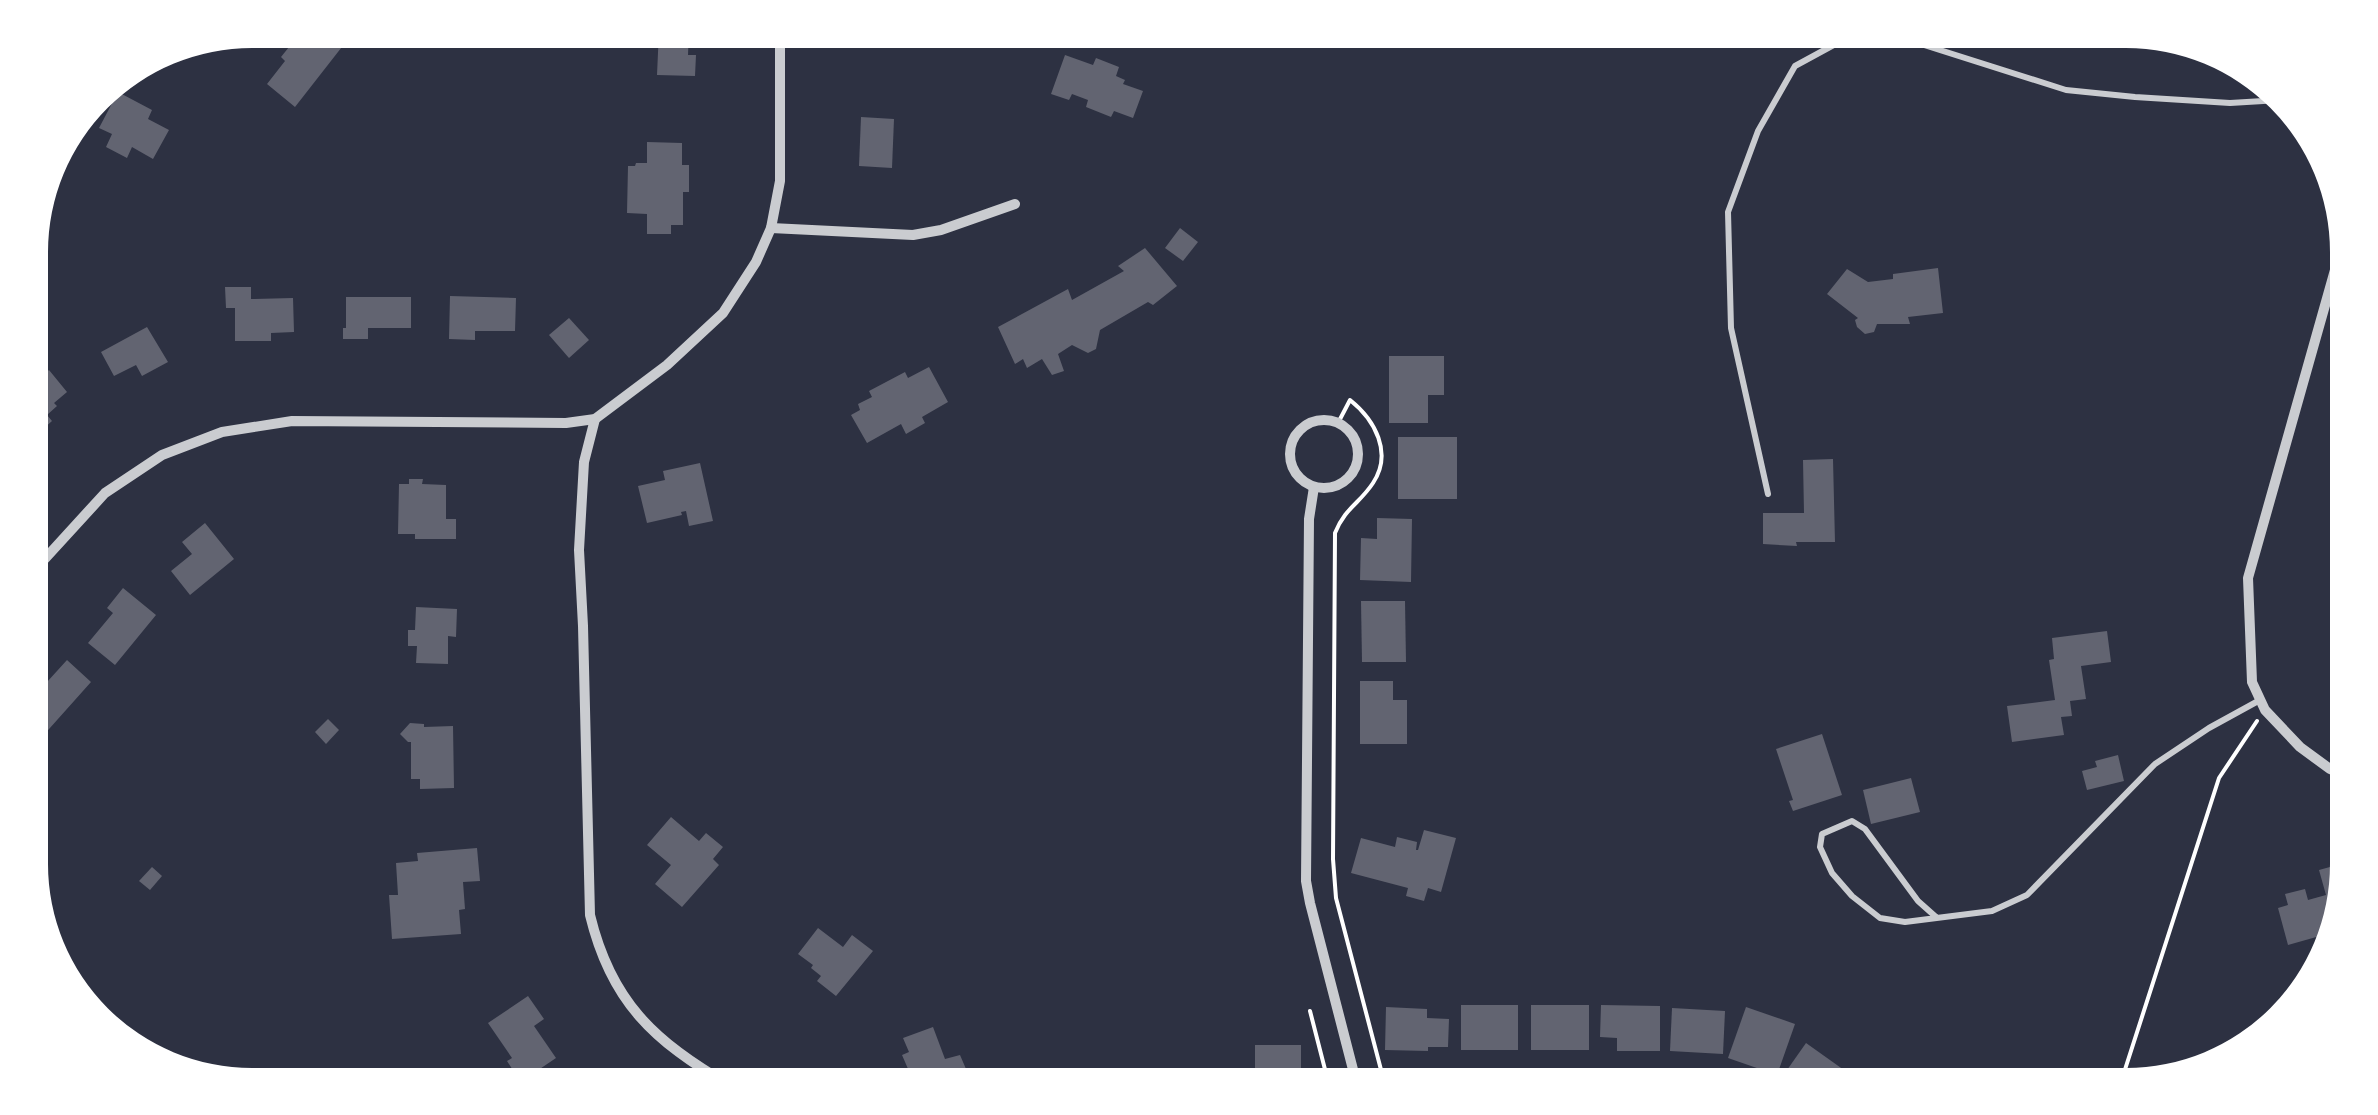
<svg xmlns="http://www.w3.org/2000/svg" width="2378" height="1115" font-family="'Roboto Condensed',sans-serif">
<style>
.building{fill:#626471}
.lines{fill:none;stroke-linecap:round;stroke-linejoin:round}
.path{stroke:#fff;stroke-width:4}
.service{stroke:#caccd0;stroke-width:6}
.minor{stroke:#caccd0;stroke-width:10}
</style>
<rect width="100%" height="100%" fill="#2d3142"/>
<g class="building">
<path d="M309,30H329L345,43L295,107L267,84L285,61L281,57L297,37L301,40Z"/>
<path d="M659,30H689L688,55H696L695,76L657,75Z"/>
<path d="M1065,55L1093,65L1096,58L1119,67L1116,76L1125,80L1123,84L1143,91L1133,118L1114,111L1111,117L1086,107L1088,100L1072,94L1069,100L1051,94Z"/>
<path d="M118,92L152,110L148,119L169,130L153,159L132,147L127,158L106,147L112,134L99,128Z"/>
<path d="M861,117L894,119L892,168L859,166Z"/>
<path d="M647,142L682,143V165H689V192H683V225H671V234H647V214L627,213L628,166H635L636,163H647Z"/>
<path d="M1180,228L1198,242L1183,261L1165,248Z"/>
<path d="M1145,248L1177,286L1153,305L1148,302L1100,330L1096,349L1088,353L1072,345L1058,354L1064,371L1052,375L1042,359L1027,368L1023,359L1015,364L998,327L1068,289L1072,300L1124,271L1118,266Z"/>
<path d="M1938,268L1943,313L1908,317L1910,324H1877L1874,332L1865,334L1857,327L1855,320L1858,318L1827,294L1847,269L1868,282L1893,279V274Z"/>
<path d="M225,287H251V299L293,298L294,332L271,333V341H235V308H226Z"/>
<path d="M450,296L516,298L515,331H475V340L449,339Z"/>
<path d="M346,297H411V328H368V339H343V328H346Z"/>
<path d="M569,318L589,340L569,358L549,335Z"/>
<path d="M147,327L168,362L142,376L136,365L114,376L101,352Z"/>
<path d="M1389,356H1444V395H1428V423H1389Z"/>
<path d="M929,367L948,402L922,417L925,423L906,434L901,424L867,443L851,415L860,410L858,404L872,397L869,391L905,372L908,378Z"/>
<path d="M49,370L67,392L54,403L57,406L47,415L52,421L31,440V385Z"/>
<rect x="1398" y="437" width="59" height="62"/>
<path d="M1833,459L1835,542H1796L1797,546L1763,544V513H1804L1803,460Z"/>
<path d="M700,463L713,521L689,526L686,511L681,512L682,515L647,523L638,486L665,480L663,471Z"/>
<path d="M409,479H423L422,484L446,485V519H456V539H415V534H398L399,484H409Z"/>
<path d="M1377,518L1412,519L1411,582L1360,580L1361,538L1377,539Z"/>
<path d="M205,523L234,559L190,595L171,571L192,554L182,542Z"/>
<path d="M123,588L156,615L115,665L88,643L113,613L107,608Z"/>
<path d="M1361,601H1405L1406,662H1362Z"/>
<path d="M416,607L457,609L456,637L448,636V664L416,663L417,646H408V630H415Z"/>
<path d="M2107,631L2111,662L2081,666L2086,699L2070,701L2072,716L2061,717L2064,735L2012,742L2007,706L2055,700L2049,660L2054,659L2052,638Z"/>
<path d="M67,660L91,682L41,738L32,729V690L42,678L47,682Z"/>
<path d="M1360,681H1393V700H1407V744H1360Z"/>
<path d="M328,719L339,730L326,744L315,732Z"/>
<path d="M410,723L424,724V727L453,726L454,788L420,789V779H411V742H408L400,734Z"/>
<path d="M1822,734L1842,795L1793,811L1789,801L1793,800L1776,749Z"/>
<path d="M2118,755L2124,781L2087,790L2082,771L2097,767L2095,761Z"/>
<path d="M1911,778L1920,812L1871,824L1863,790Z"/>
<path d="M671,817L699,841L706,833L723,847L713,859L719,865L682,907L655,884L671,865L647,845Z"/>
<path d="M1424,830L1456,838L1441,892L1428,888L1424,901L1406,896L1408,888L1351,873L1361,838L1395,847L1397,837L1417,842L1416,850H1418Z"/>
<path d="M477,848L480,881L463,882L465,909L459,910L461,934L392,939L389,895H398L396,863L418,861L417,853Z"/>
<path d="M2348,862L2341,897L2333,899L2338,915L2334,932L2288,945L2278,908L2288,905L2285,894L2305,889L2308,900L2326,895L2319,870Z"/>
<path d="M152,867L162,876L150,890L139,881Z"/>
<path d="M818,928L843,947L852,935L873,951L836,996L817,981L821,976L811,968L813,965L798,954Z"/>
<path d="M528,996L544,1019L534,1026L556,1058L525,1079L521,1071L516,1075L507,1061L512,1058L488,1023Z"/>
<rect x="1461" y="1005" width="57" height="45"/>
<rect x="1531" y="1005" width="58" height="45"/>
<path d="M1601,1005L1660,1006V1051H1617V1038L1600,1037Z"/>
<path d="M1386,1007L1427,1009V1018L1449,1019L1448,1047H1428V1051L1385,1050Z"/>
<path d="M1746,1007L1795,1024L1777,1075L1728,1058Z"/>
<path d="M1672,1008L1725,1011L1723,1054L1670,1051Z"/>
<path d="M933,1027L945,1059L960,1055L966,1069L931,1085H915L902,1055L909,1052L903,1038Z"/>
<path d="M1806,1043L1851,1075L1844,1085H1787L1780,1080Z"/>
<rect x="1255" y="1045" width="46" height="40"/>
</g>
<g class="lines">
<g class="path">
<path d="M1338,423L1350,400C1375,420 1393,453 1373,483C1360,503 1345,508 1335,533L1333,859L1336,898L1385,1085"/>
<path d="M1310,1011L1329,1085"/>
<path d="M1384,1083L1438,1074L1665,1075L1696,1076L1737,1085"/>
<path d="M2120,1085L2219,778L2257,721"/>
</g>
<g class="service">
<path d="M1768,494L1731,328L1728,212L1758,131L1795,66L1852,35L1902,38L2066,90L2135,97L2230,103L2280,100"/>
<path d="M1936,917L1918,901L1865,829L1852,821L1822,834L1820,847L1832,873L1852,896L1880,918L1905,922L1992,911L2027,895L2155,764L2209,728L2260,700"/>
</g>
<g class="minor">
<path d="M771,228L913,235L941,230L1015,204"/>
<path d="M2346,231L2248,578L2252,682L2265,710L2300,747L2330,769L2348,777"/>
<path d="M595,419L584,462L579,550L583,626L590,915C611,1002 654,1041 729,1085"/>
<circle cx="1324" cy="454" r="34"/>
<path d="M1314,487L1309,519L1306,881L1310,903L1357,1085"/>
<path d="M31,574L105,493L162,455L222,432L292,421L566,423L595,419L667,365L723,313L756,262L771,228L780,181V30"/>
</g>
</g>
<path d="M0 0H2378V1115H0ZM252 48H2126A204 204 0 0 1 2330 252V864A204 204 0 0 1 2126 1068H252A204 204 0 0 1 48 864V252A204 204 0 0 1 252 48Z" fill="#fff" fill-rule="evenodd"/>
</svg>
